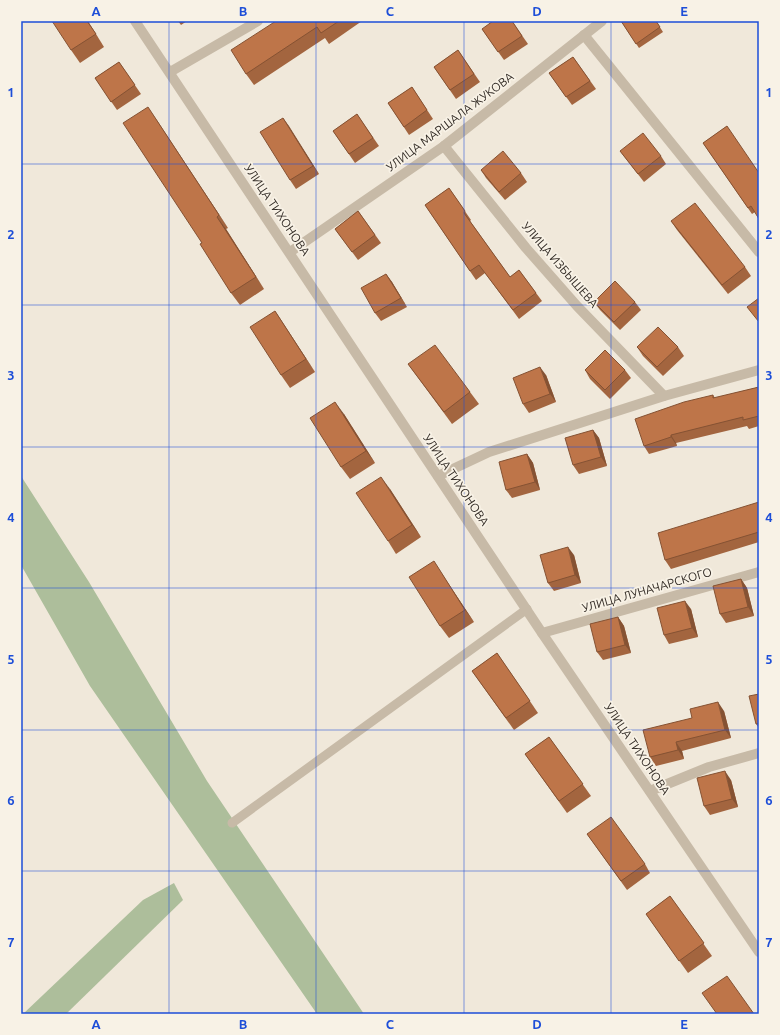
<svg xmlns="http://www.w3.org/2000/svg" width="780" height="1035" font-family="Ubuntu,sans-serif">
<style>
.green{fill:#adbe9b}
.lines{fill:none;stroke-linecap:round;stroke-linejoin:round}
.service{stroke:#c7baa7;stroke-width:9}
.minor{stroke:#c7baa7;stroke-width:10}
.wall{fill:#a3653f}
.shaded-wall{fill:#855233}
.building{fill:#be7549;stroke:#855233}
.grid{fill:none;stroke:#1d4ed8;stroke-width:1;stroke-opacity:0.55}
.labels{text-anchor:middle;stroke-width:3.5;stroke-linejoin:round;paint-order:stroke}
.street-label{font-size:12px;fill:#342d27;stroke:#f8f2e6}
.neatline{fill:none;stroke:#1d4ed8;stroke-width:1.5}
.grid-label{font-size:13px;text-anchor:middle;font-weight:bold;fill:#1d4ed8}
</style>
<rect width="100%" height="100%" fill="#f0e8da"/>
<g class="green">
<path d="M21,476L89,582L207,781L364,1014H317L90,686L21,565Z"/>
<path d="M174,883L183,900L66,1014H23L143,900Z"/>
</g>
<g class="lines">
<path class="service" d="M232,823L527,609"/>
<g class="minor">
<path d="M135,21L542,633L759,952"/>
<path d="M584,35L759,252"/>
<path d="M170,72L258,21"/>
<path d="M444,146L526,248L577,306L664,396"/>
<path d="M290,252L444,146L602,21"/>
<path d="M438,476L489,452L664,396L759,370"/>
<path d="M542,633L759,572"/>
<path d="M650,791L709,767L759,753"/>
</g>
</g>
<g class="wall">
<path d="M88,21L104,47L80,63L71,50Z"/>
<path d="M178,21H187L181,25Z"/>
<path d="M276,21H362L329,44L325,38L254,85L246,74Z"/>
<path d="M512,21L528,44L504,60L482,29Z"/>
<path d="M621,21H656L663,32L639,48Z"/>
<path d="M458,50L480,82L456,99L434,67Z"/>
<path d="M573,57L596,89L572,105L549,73Z"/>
<path d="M119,62L141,94L117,110L95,78Z"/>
<path d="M412,87L433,119L409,135L388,103Z"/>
<path d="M357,114L379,146L355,163L333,131Z"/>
<path d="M283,118L319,174L296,189L290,180Z"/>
<path d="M156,119L228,228L226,229L264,289L240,305L231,293L202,243Z"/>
<path d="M727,126L755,212L752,214L703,143Z"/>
<path d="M620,151L661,156L666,164L644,182Z"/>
<path d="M481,170L521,173L527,182L505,200L486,178Z"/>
<path d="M449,188L471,220L470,221L510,277L519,270L542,301L519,319L485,273L476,280L425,205Z"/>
<path d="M358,211L381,243L358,260L335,229Z"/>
<path d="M671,221L745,267L751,276L728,294L677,230Z"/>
<path d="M386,274L392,282L407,307L381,321L375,313Z"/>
<path d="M594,302H635L641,310L620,330L600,310Z"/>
<path d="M275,311L315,372L290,388L281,375Z"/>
<path d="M637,347H678L684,356L663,376L643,356Z"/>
<path d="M408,364L470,392L479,404L452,424Z"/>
<path d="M585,370H625L631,378L610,399L590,379Z"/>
<path d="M546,375L556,402L529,413L523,404Z"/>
<path d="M759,387V426L749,429L747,426L676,443L677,446L649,454L644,446L713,395L715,398Z"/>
<path d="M344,414L375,463L350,479L341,467Z"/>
<path d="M593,430L599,438L607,466L579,474L573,465Z"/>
<path d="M527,454L533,463L540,490L512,498L506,490Z"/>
<path d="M390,489L421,537L396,554L388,541Z"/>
<path d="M759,502V542L671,569L665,560Z"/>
<path d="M574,555L581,583L554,591L548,583Z"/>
<path d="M442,574L474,622L449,638L440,626Z"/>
<path d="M741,579L747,588L754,616L726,623L720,614Z"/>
<path d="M691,609L698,637L669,644L664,635Z"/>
<path d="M618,617L624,626L631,653L603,660L597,652Z"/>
<path d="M497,653L538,713L514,730L472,671Z"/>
<path d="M759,694V728L756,724Z"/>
<path d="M724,711L731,738L682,751L684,759L656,766L650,757Z"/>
<path d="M549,737L591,796L567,813L525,754Z"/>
<path d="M731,780L738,807L710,815L704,806Z"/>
<path d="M587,834L645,864L650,873L627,890Z"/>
<path d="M670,896L712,956L688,973L646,914Z"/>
</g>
<g class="shaded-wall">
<path d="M148,107L156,119L228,228L219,215Z"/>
<path d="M283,118L289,126L319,174L313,166Z"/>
<path d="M217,217L226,229L264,289L256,277Z"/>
<path d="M386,274L392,282L407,307L401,298Z"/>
<path d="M275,311L283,323L315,372L306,359Z"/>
<path d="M540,367L546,375L556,402L550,394Z"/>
<path d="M335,402L344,414L375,463L366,451Z"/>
<path d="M593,430L599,438L607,466L601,457Z"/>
<path d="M671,435L676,443L677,446L671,437Z"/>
<path d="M527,454L533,463L540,490L535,482Z"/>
<path d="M381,477L390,489L421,537L412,525Z"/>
<path d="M568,547L574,555L581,583L575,575Z"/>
<path d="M434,561L442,574L474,622L465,610Z"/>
<path d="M741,579L747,588L754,616L748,607Z"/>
<path d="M685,601L691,609L698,637L692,628Z"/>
<path d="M618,617L624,626L631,653L625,645Z"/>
<path d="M718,702L724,711L731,738L725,730Z"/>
<path d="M676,742L682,751L684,759L678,750Z"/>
<path d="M725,771L731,780L738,807L732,799Z"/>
</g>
<g class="building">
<path d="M52,21H87L96,34L71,50Z"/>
<path d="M276,21H339L321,33L317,27L246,74L231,50Z"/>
<path d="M493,21H512L522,36L498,52L482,29Z"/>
<path d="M621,21H656L660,27L636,44Z"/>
<path d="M458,50L474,74L450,90L434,67Z"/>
<path d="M573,57L590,81L566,97L549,73Z"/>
<path d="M119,62L135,85L111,102L95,78Z"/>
<path d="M412,87L427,110L404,127L388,103Z"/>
<path d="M148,107L219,215L217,217L256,277L231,293L200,244L202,243L123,123Z"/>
<path d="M357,114L373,138L349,154L333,131Z"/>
<path d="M283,118L313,166L290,180L260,132Z"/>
<path d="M727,126L759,173V219L751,206L748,208L703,143Z"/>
<path d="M643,133L661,156L638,174L620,151Z"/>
<path d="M503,151L521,173L499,192L481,170Z"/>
<path d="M449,188L465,211L464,213L510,277L519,270L536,293L513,310L479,265L470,271L425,205Z"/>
<path d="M695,203L745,267L722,285L671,221Z"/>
<path d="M358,211L375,235L352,252L335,229Z"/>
<path d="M386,274L401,298L375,313L361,288Z"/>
<path d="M615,281L635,302L614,322L594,302Z"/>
<path d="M759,298V322L747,307Z"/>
<path d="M275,311L306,359L281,375L250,327Z"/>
<path d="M658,327L678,347L657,367L637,347Z"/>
<path d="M435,345L470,392L444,412L408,364Z"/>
<path d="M605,350L625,370L605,390L585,370Z"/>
<path d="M540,367L550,394L523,404L513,378Z"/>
<path d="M759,387V416L743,420V417L671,435V437L644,446L635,419L684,402L713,395V398Z"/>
<path d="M335,402L366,451L341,467L310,418Z"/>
<path d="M593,430L601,457L573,465L565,438Z"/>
<path d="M527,454L535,482L506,490L499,462Z"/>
<path d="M381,477L412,525L388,541L356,493Z"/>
<path d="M759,502V532L665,560L658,533Z"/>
<path d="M568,547L575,575L548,583L540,555Z"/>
<path d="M434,561L465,610L440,626L409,577Z"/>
<path d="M741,579L748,607L720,614L713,586Z"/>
<path d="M685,601L692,628L664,635L657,608Z"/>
<path d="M618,617L625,645L597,652L590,624Z"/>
<path d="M497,653L530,701L506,718L472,671Z"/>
<path d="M759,694V723L756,724L749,696Z"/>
<path d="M718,702L725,730L676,742L678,750L650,757L643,730L692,718L690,709Z"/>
<path d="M549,737L583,784L559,801L525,754Z"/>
<path d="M725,771L732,799L704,806L697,778Z"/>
<path d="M611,817L645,864L621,881L587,834Z"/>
<path d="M670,896L704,943L679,961L646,914Z"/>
<path d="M727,976L754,1014H717L702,993Z"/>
</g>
<path class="grid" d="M169,21V1014M316,21V1014M464,21V1014M611,21V1014M21,164H759M21,305H759M21,447H759M21,588H759M21,730H759M21,871H759"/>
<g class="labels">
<g class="street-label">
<text transform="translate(450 122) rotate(-37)" y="4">УЛИЦА МАРШАЛА ЖУКОВА</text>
<text transform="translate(277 210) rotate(56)" y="4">УЛИЦА ТИХОНОВА</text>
<text transform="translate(560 265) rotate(49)" y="4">УЛИЦА ИЗБЫШЕВА</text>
<text transform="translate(456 480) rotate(56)" y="4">УЛИЦА ТИХОНОВА</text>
<text transform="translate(647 590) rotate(-16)" y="4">УЛИЦА ЛУНАЧАРСКОГО</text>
<text transform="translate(637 749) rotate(56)" y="4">УЛИЦА ТИХОНОВА</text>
</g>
</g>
<rect width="780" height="1035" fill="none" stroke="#f8f2e6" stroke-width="44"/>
<rect x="22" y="22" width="736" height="991" class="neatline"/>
<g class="grid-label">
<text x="96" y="16">A</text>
<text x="243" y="16">B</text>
<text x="390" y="16">C</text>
<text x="537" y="16">D</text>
<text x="684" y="16">E</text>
<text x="11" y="97">1</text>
<text x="769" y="97">1</text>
<text x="11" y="239">2</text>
<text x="769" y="239">2</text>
<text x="11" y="380">3</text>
<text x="769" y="380">3</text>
<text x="11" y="522">4</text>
<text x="769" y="522">4</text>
<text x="11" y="664">5</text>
<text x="769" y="664">5</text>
<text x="11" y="805">6</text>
<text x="769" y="805">6</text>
<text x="11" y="947">7</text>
<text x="769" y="947">7</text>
<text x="96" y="1029">A</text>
<text x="243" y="1029">B</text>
<text x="390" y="1029">C</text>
<text x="537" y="1029">D</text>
<text x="684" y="1029">E</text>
</g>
</svg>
